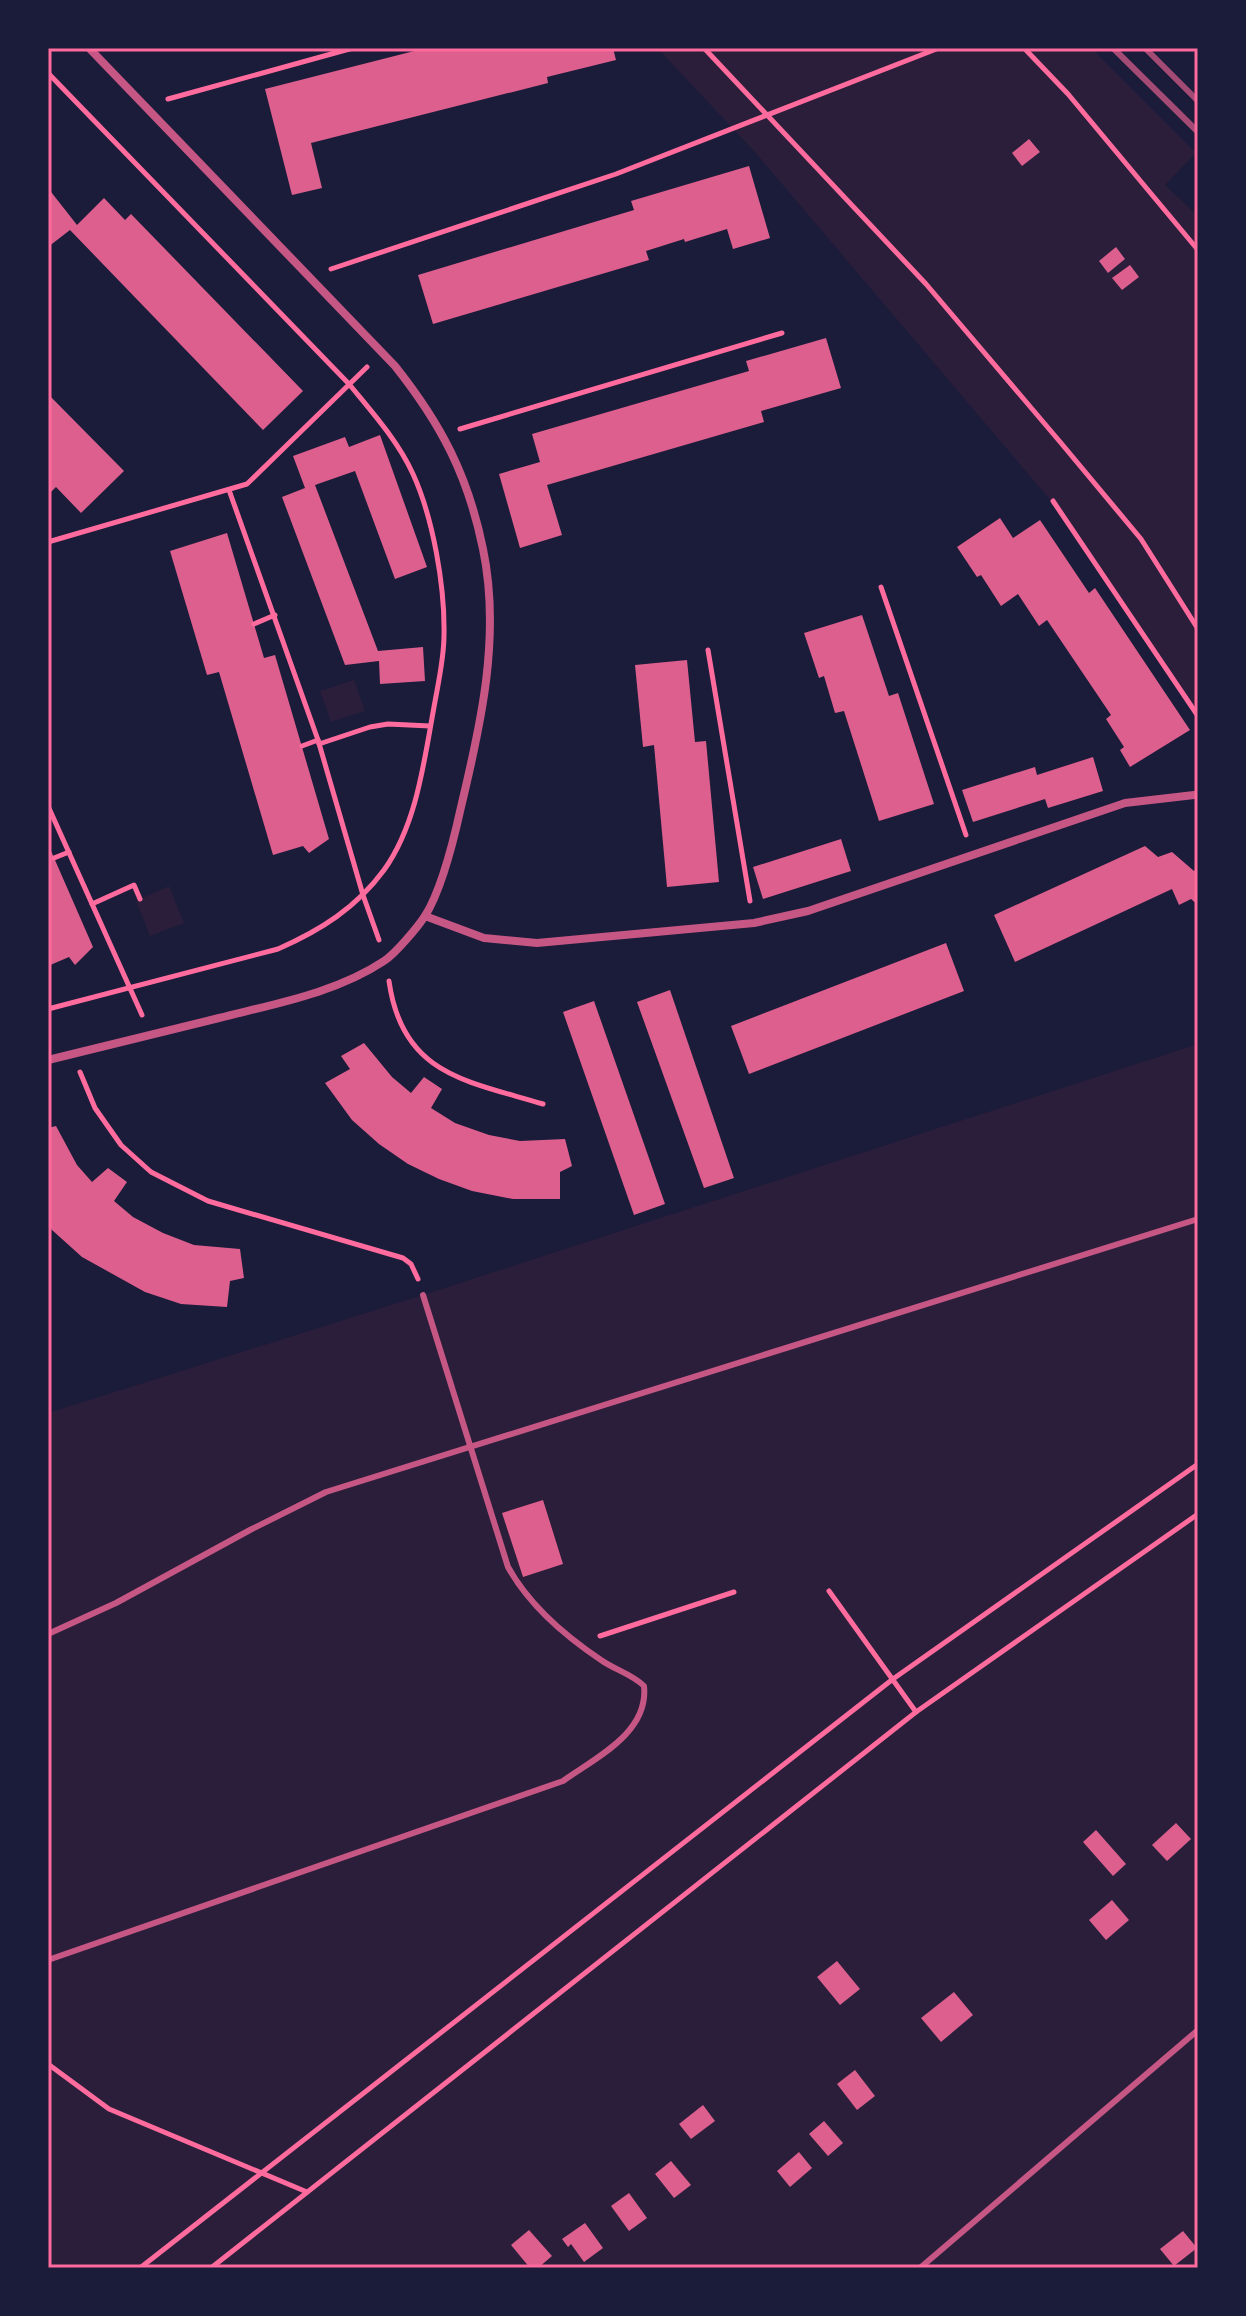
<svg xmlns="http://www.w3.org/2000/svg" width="1246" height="2316" font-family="Mulish,sans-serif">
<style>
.green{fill:#2a1e3b}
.building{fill:#dd5f8e}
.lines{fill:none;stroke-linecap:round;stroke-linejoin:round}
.path{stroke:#ff6b9d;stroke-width:5}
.service{stroke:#c65784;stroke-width:6}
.minor{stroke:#c65784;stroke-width:8}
.rail{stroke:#a44b75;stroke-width:6}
.neatline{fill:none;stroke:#ff6b9d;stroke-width:3}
</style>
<rect width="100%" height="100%" fill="#1b1b3a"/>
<g class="green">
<path d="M657,48H1091L1196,153L1165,185L1198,216V712L1051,501L754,151Z"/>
<path d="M354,680L365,711L331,722L320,691Z"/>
<path d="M169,886L184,923L150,936L136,901Z"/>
<path d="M1198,1044V2268H48V1413L423,1295Z"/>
</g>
<g class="building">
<path d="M426,48H613L616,60L547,77L548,83L311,143L322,188L292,195L265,89Z"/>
<path d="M1029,139L1040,152L1022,166L1012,153Z"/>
<path d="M749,166L770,238L733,249L727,229L685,242L684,239L646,251L649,260L433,324L418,275L634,210L631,201Z"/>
<path d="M48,188L77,225L104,198L125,220L131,214L303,391L263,430L70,230L48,247Z"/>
<path d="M1116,247L1125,259L1108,273L1099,261Z"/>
<path d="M1130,265L1139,277L1122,290L1112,278Z"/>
<path d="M826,338L841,388L761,411L764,422L547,485L562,535L520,548L499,474L540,462L532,434L749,371L746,361Z"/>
<path d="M48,394L124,471L81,513L56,487L48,495Z"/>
<path d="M380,435L427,567L395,579L355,471L315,485L378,651L423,647L425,681L380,684L379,661L345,665L282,497L305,488L293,456L345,437L349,447Z"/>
<path d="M1000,518L1013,538L1040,520L1089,593L1095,588L1190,730L1130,767L1120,750L1124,747L1106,719L1111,715L1047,620L1039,626L1018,594L1001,606L981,575L977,577L957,547Z"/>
<path d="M227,533L264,658L275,655L329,839L309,853L303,846L273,855L219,672L207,675L170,551Z"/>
<path d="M862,615L889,696L898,693L934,804L879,821L844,711L835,713L824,676L819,678L804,633Z"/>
<path d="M687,660L695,742L706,741L719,882L667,887L654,745L643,747L635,665Z"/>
<path d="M1093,757L1103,791L1048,808L1045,799L973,822L962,790L1035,767L1037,775Z"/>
<path d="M841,839L851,871L763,899L753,867Z"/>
<path d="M48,844L93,947L75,965L69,957L48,966Z"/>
<path d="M1145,846L1158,857L1172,852L1194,871L1198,867V905L1191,899L1179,905L1172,889L1015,962L994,915Z"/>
<path d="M946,943L964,991L749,1074L731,1026Z"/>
<path d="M670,990L734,1178L704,1188L637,1002Z"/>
<path d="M594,1001L665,1204L634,1215L563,1012Z"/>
<path d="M364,1043L392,1077L411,1093L424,1077L442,1089L431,1108L455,1123L489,1135L520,1141L565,1139L572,1166L560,1172V1199H513L472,1191L439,1179L408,1164L379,1144L352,1120L325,1083L350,1069L341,1056Z"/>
<path d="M56,1126L77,1165L92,1182L108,1168L127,1182L114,1201L133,1217L163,1233L194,1245L240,1249L244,1278L230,1281L227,1307L181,1304L145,1292L82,1257L52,1230L48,1225V1128Z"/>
<path d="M543,1500L563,1564L523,1577L502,1513Z"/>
<path d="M1176,1823L1191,1839L1167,1861L1152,1845Z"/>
<path d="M1096,1830L1126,1864L1113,1876L1083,1842Z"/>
<path d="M1112,1900L1129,1920L1106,1940L1089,1920Z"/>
<path d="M837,1961L860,1989L840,2005L817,1977Z"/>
<path d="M954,1992L973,2015L941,2042L921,2018Z"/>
<path d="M855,2070L875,2096L857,2110L837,2084Z"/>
<path d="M703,2105L715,2121L691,2139L679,2124Z"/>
<path d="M824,2121L843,2143L828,2156L809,2134Z"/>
<path d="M799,2152L812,2168L790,2187L777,2171Z"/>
<path d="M671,2161L691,2185L674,2198L655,2174Z"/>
<path d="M629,2193L647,2218L629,2231L611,2206Z"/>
<path d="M585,2223L603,2248L584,2262L571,2244L568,2247L562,2239Z"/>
<path d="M529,2230L552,2256L538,2268H530L511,2245Z"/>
<path d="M1183,2231L1197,2248L1174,2266L1160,2249Z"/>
</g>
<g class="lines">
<g class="path">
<path d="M704,48L926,284L1061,443L1141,539L1198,629"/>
<path d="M1024,48L1068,94L1198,250"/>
<path d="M48,73L349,384C372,412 398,441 413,474C433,518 445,586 444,635C444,659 438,684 434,707C424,761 417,824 384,870C356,908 321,930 278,949L48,1009"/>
<path d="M168,99L353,48"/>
<path d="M331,269L616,174L939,48"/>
<path d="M460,429L782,333"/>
<path d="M229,490L318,740L363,895L379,940"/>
<path d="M1053,501L1198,716"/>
<path d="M48,542L247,484L367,367"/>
<path d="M881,587L966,835"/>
<path d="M254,624L275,615"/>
<path d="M708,650L750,901"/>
<path d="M319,744L370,727L388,724L430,726"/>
<path d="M302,746L318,740"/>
<path d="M48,806L142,1015"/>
<path d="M54,858L69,852"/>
<path d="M92,904L134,885L140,899"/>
<path d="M389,981C402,1075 467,1081 543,1104"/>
<path d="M80,1072L95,1108L121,1145L151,1172L208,1201L403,1258L411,1264L418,1279"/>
<path d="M829,1591L916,1712"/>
<path d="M600,1636L734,1592"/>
<path d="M48,2064L109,2109L307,2192"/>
<path d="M140,2268L893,1679L1198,1464"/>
<path d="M211,2268L916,1712L1198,1514"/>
</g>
<g class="service">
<path d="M48,1634L116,1603L250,1530L326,1492L1198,1219"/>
<path d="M48,1960L563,1781C595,1758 649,1733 644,1686C632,1674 615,1670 601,1660C565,1636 529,1605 508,1567L423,1295"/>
<path d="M920,2268L1198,2030"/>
</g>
<g class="minor">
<path d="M425,916L484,938L537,943L754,923L808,911L1125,803L1194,795"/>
<path d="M48,1060C105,1046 162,1032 219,1018C274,1004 336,993 384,961C395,954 417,928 425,916C442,889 454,839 461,807C481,724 501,635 483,549C468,475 441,424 395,366L89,48"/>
</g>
<g class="rail">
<path d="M1113,48L1198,132"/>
<path d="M1145,48L1198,101"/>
</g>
</g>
<rect width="1246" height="2316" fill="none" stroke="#1b1b3a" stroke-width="100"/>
<rect x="50" y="50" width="1146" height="2216" class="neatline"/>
</svg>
